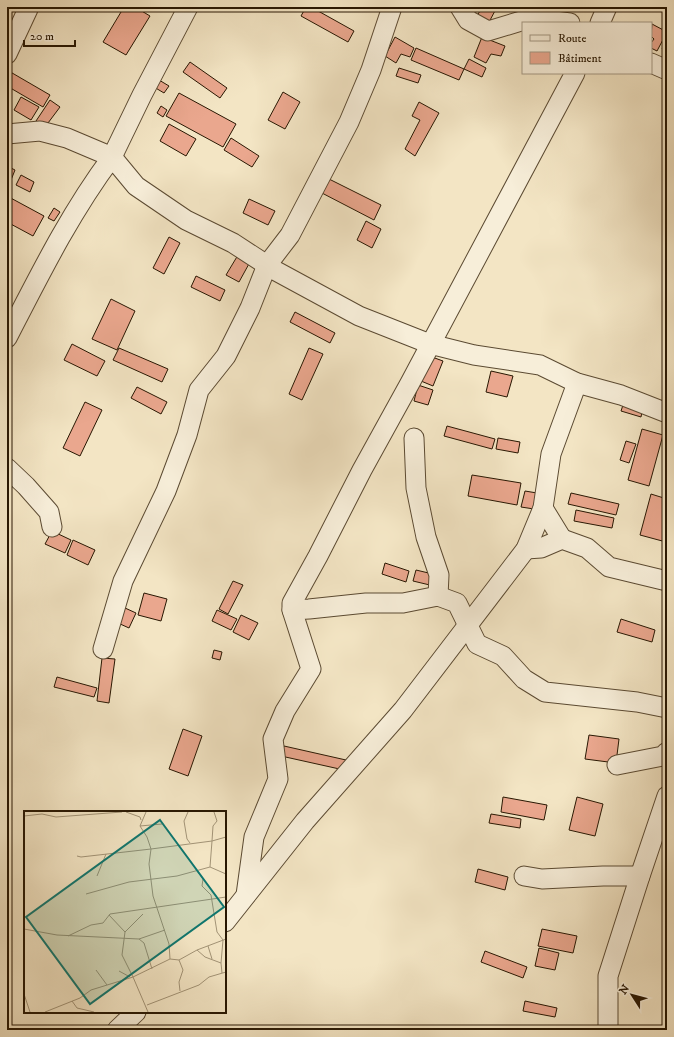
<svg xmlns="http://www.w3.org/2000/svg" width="674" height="1037" font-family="'IM FELL DW Pica',serif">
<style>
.building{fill:#eaa78e;stroke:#281702}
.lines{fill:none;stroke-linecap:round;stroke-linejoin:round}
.minor-casing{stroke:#5b4a32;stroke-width:21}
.minor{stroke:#f7eed9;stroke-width:19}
.inset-road{fill:none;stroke:#a29376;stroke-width:1}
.view{fill:#0f766e;fill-opacity:0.15;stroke:#0f766e;stroke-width:2}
.inset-edge{fill:none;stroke:#281702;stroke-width:2}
</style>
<rect width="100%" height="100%" fill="#f3e5c4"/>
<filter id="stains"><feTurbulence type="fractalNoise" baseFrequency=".005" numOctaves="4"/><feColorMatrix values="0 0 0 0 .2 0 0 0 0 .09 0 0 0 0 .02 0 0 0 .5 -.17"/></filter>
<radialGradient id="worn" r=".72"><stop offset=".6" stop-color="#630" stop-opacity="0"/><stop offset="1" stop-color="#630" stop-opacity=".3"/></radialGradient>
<g class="building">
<path d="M124,7H135L150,16L126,55L103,42Z"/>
<path d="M306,7H311L354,31L348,42L301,16Z"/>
<path d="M482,7H497L488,24L476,18Z"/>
<path d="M652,24L667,32L657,51L651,48V43L654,39L651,36Z"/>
<path d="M395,37L414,48L410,57L401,54L396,63L385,56Z"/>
<path d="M482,37L505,46L501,56L491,54L486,63L474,57Z"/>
<path d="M667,41V51L662,49Z"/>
<path d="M416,48L464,69L459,80L411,60Z"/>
<path d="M469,59L486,68L482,77L464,69Z"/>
<path d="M190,62L227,88L220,98L183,72Z"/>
<path d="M399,68L421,75L418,83L396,76Z"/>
<path d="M7,70L50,95L43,107L7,86Z"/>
<path d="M159,80L169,86L164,93L154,87Z"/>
<path d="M283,92L300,102L285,129L268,120Z"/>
<path d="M179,93L236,124L223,147L166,116Z"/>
<path d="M21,97L39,107L31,120L14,110Z"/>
<path d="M50,100L60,107L45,127L36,121Z"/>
<path d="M419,102L439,113L415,156L405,149L420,120L412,116Z"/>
<path d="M161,106L167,110L163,117L157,113Z"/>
<path d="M169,124L196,139L186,156L160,141Z"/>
<path d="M231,138L259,156L252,167L224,150Z"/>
<path d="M7,166L15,170L11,180L7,178Z"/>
<path d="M21,175L34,182L30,192L16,185Z"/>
<path d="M327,178L381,205L374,220L320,192Z"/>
<path d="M7,196L44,216L33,236L7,222Z"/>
<path d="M249,199L275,211L268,225L243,213Z"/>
<path d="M54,208L60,212L54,221L48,218Z"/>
<path d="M366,221L381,229L372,248L357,240Z"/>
<path d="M169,237L180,243L164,274L153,268Z"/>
<path d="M238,255L250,262L239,282L226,275Z"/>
<path d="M196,276L225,290L220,301L191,287Z"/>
<path d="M111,299L135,311L117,350L92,339Z"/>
<path d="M295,312L335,333L330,343L290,322Z"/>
<path d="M72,344L105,361L97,376L64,360Z"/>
<path d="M119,348L168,369L162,382L113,360Z"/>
<path d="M309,348L323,354L302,400L289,394Z"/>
<path d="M432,357L443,361L433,386L421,381Z"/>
<path d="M491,371L513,376L507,397L486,392Z"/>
<path d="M418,385L433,390L428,405L414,401Z"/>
<path d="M137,387L167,402L161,414L131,398Z"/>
<path d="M85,402L102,410L80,456L63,448Z"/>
<path d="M624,402L643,407L641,417L621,411Z"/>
<path d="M447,426L495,439L492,449L444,436Z"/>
<path d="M642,429L663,435L649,486L628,480Z"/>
<path d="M498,438L520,442L518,453L496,449Z"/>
<path d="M626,441L636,444L629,463L620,460Z"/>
<path d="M472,475L521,483L517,505L468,496Z"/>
<path d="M525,491L537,493L534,509L521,507Z"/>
<path d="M571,493L619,504L616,515L568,504Z"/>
<path d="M651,494L667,499L666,542L640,535Z"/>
<path d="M576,510L614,518L612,528L574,521Z"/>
<path d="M52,531L71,540L65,553L45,544Z"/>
<path d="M73,540L95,550L88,565L67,555Z"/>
<path d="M385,563L409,571L406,582L382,574Z"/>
<path d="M416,570L437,575L434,586L413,581Z"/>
<path d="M233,581L243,585L228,614L219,609Z"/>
<path d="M144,593L167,599L161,621L138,615Z"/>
<path d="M125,608L136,613L129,628L118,623Z"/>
<path d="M217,610L237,619L231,630L212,621Z"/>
<path d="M241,615L258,623L249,640L233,632Z"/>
<path d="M621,619L655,630L652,642L617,632Z"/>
<path d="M214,650L222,652L220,660L212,658Z"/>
<path d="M102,658L115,659L109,703L97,701Z"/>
<path d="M57,677L97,688L94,697L54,687Z"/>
<path d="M183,729L202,736L188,776L169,769Z"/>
<path d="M589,735L619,739L616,763L585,759Z"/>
<path d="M284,746L346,760L344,770L281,756Z"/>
<path d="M503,797L547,805L544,820L501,812Z"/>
<path d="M577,797L603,804L595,836L569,830Z"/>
<path d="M491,814L521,819L520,828L489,823Z"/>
<path d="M478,869L508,877L505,890L475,882Z"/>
<path d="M542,929L577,936L573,953L538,946Z"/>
<path d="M539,948L559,953L555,970L535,966Z"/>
<path d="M485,951L527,967L523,978L481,962Z"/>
<path d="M525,1001L557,1008L555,1017L523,1011Z"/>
</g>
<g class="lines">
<defs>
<g id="minor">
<path d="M460,7L468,20L488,31L531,18L570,23"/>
<path d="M600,23L607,7"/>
<path d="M7,54L28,9"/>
<path d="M651,63L667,70"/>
<path d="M7,134L40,131L67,138L112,157L142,95L188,7"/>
<path d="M7,338C39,276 70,213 112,157L136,186L186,220L233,243L276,271L359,316L430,344L474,355L540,365L577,383L621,395L667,413"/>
<path d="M414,438L416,488L426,537L439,575L438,596"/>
<path d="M7,468L26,486L49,512L52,527"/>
<path d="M543,508L562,539"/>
<path d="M526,549L541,548L562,539L587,548L609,567L667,581"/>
<path d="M292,610L309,609L366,603H403L438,596L457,603L477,644L503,656L524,679L545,692L637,702L667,708"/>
<path d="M103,649L123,581L166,491L187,435L199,390L226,356L250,308L267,265L290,235L349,122L371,70L392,7"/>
<path d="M617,765L663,756L667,752"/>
<path d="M524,876L542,879L603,876H640"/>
<path d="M246,895L254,837L278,779L273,739L285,711L311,669L292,610V603L318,556L362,470L410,383L575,73"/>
<path d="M225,922L305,821L403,710L526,549L543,508L551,454L577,383"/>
<path d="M117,1030L136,1012"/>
<path d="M608,1030V976L640,876L667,796"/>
</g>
</defs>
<use href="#minor" class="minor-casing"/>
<use href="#minor" class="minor"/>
</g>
<g transform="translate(24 811)">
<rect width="202" height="202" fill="#f3e5c4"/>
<path class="inset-road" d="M102,1L116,6L117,9M164,1L160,10L163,28L166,32M190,1L193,10L189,15L188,30L202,26M0,5L18,3L32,6L98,1M116,15L138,13M53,45L57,46L127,38L125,53L129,85L145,133L146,148M186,56L202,63M173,60L179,68L178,75L187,84L193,121L199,129L197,152M73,65L82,43M62,83L105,71L153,65L186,56L188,30L127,38L123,26L116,15L122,1M85,104L101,121L98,144L109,166L146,148L155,149L173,139L202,128M0,118L33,124L115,128L141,119M101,121L119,103M44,125L67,114L79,112L86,103L202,86M115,128L120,132L128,158M184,135L188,148M173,139L181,146L197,152L198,162M155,149L159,159L155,171L156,180M72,159L83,174M95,160L106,166M0,183L6,201M48,190L53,197L70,201M123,194L175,174L185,166L202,161M21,201L56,187L67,179L109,166L124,201"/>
<path class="view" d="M136,9L200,96L66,193L2,106Z"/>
<rect width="202" height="202" class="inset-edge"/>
</g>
<rect width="674" height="1037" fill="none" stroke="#f3e5c4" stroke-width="24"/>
<rect x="8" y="8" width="658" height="1021" fill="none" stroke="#281702" stroke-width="2"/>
<rect x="12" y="12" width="650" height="1013" fill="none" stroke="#281702"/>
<rect x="522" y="22" width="130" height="52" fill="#f7eed9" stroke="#a49883"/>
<rect x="530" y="35" width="20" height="6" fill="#f7eed9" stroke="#a49883"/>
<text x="558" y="42" font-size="12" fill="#281702">Route</text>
<rect x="530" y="52" width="20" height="12" fill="#eaa78e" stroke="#a49883"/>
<text x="558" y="62" font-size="12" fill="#281702">Bâtiment</text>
<g transform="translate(632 995) rotate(306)" stroke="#f7eed9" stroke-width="3" paint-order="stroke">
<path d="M0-3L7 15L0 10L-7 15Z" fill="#281702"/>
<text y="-6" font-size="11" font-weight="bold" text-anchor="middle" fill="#281702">N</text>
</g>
<path d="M24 40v6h51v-6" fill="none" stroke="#281702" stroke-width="2"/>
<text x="30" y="40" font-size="12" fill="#281702" stroke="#f7eed9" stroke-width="3" paint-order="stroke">20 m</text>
<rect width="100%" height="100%" filter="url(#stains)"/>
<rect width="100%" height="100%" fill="url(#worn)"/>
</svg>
